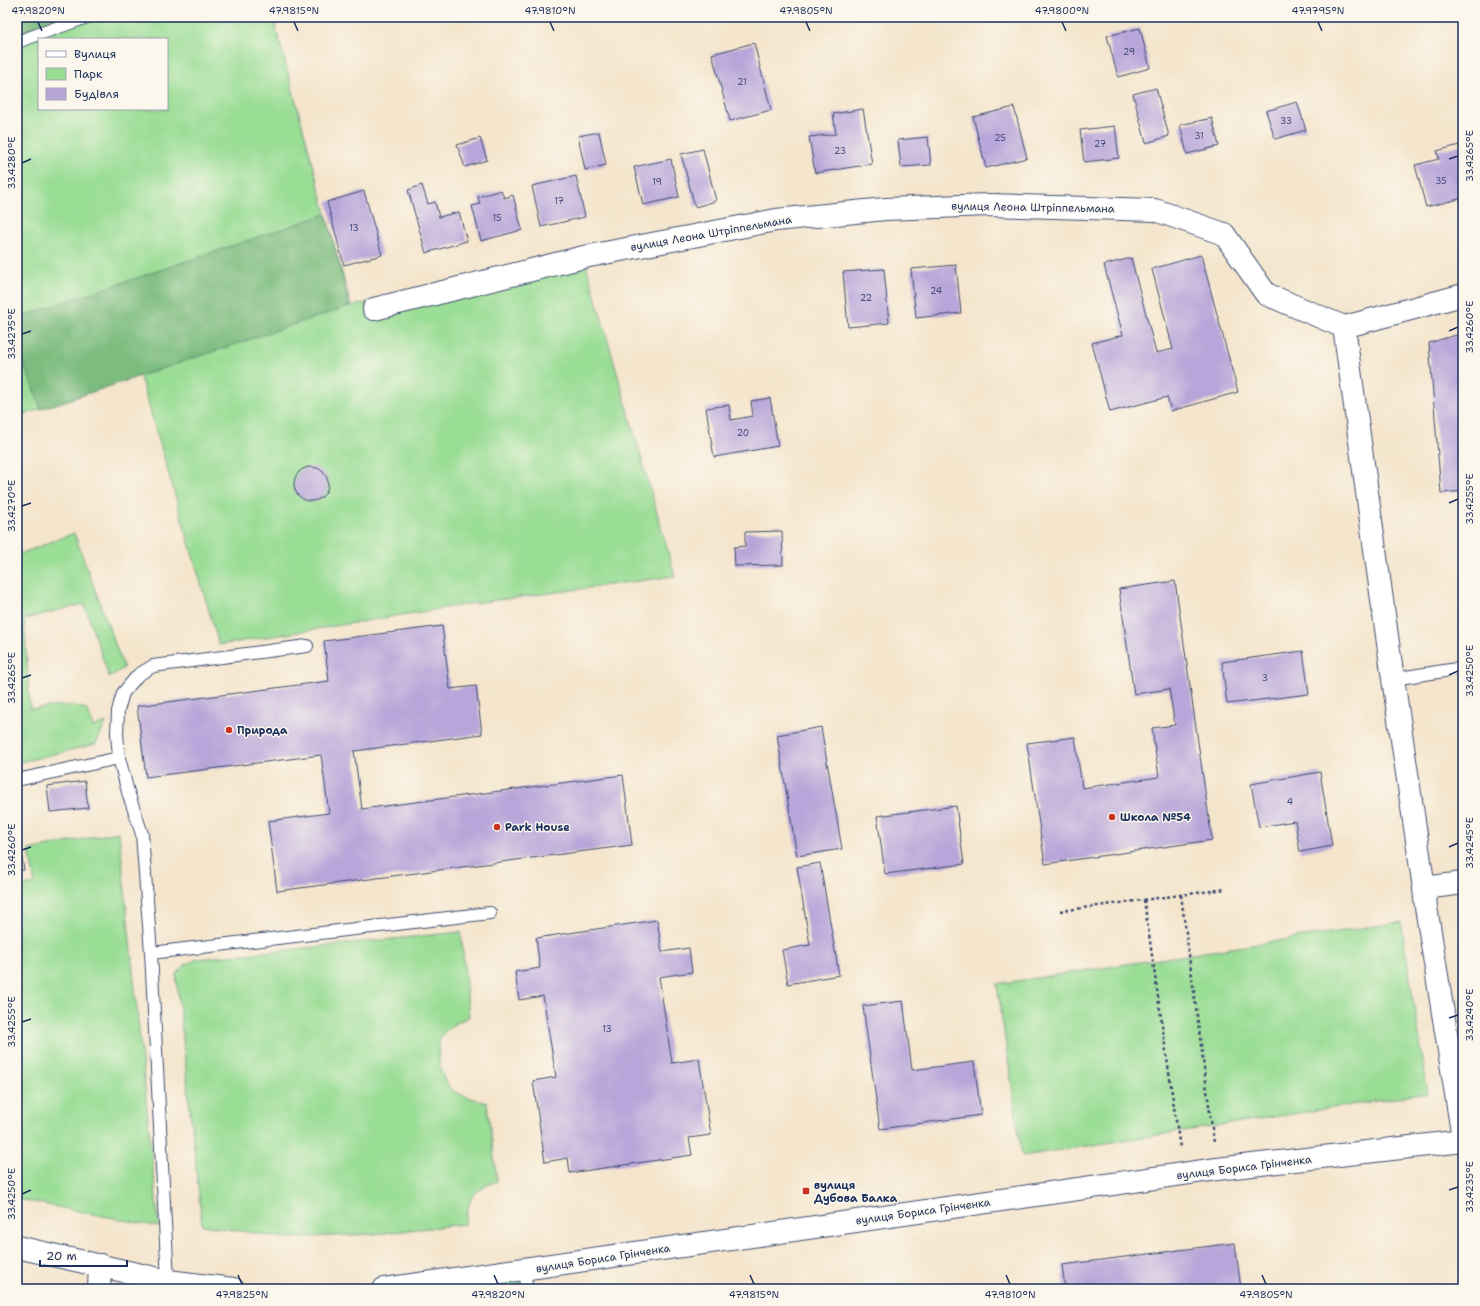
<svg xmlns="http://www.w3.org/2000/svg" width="1480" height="1306" font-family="'Shantell Sans',sans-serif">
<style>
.green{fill:#9add95;stroke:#5a867a;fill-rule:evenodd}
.forest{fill:#7bbc7e;stroke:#4b766e}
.building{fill:#b8a5d9}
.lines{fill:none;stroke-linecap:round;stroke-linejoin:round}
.lane-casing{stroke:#3c4a6e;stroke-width:14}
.street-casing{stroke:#3c4a6e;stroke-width:24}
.secondary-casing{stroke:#3c4a6e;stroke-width:24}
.path{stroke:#3c4a6e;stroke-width:2.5;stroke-dasharray:3 3;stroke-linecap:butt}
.lane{stroke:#fff;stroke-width:12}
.street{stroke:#fff;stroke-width:22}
.secondary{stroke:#fff;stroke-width:22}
.ticks{fill:none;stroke:#1b2f5e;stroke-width:1.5}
.poi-dot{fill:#c8321e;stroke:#fbf7ec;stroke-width:1.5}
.labels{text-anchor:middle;stroke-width:3;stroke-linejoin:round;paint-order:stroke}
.number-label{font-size:9px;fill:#424c7d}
.street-label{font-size:11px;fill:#1b2f5e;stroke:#fbf7ec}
.poi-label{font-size:11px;font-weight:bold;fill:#1b2f5e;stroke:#fbf7ec;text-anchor:start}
.neatline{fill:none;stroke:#1b2f5e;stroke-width:1.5}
.ticks-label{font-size:10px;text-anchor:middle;fill:#1b2f5e}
</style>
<rect width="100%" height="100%" fill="#fbf7ec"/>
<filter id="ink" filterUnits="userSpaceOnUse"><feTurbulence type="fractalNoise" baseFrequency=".025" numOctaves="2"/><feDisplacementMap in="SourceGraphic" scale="8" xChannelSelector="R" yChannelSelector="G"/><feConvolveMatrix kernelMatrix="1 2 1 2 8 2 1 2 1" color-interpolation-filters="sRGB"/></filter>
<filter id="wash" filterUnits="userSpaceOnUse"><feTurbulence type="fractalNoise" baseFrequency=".012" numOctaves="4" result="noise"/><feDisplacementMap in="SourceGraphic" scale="16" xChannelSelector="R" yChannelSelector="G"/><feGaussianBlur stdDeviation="0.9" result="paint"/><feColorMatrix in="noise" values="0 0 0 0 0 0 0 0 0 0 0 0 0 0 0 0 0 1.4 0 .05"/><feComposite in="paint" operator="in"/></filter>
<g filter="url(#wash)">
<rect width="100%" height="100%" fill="#f4e5cc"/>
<g class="green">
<path d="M63,17H273L351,306L584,257L675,576L469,604L219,645L140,376L17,417V33ZM39,39H167V109H39Z"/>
<path d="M74,533L124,668L109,677L84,604L24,619L30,709C49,708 72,701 88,711L93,727L106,722L96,744L17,763V555Z"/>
<path d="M119,832L159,1227L17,1199V887L35,884L29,850Z"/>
<path d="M1401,922L1428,1093L1022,1156L997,984Z"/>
<path d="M461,932L469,1017C443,1028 434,1037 440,1066C442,1074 444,1082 450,1088C457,1095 477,1100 487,1103L497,1181C470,1192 470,1197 465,1224L375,1234L286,1238L202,1225L176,974L185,965L197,959Z"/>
<path d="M525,1270L526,1289H384Z"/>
</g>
<g class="forest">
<path d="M17,17H63L17,33Z"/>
<path d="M326,214L350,306L41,409L17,346V318Z"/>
</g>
<g id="blocks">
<g class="building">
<path d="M1140,28L1150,68L1118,77L1107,36Z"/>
<path d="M754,43L771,110L730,121L712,54Z"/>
<path d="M1156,88L1169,136L1146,143L1133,94Z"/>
<path d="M1297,102L1306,130L1275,139L1266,111Z"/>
<path d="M1014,107L1027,158L986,168L973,117Z"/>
<path d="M863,109L872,164L815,173L809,137L836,134L833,114Z"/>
<path d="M1212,118L1219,146L1187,154L1180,125Z"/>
<path d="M1115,126L1119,158L1084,162L1080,130Z"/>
<path d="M599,132L606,165L585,170L578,136Z"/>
<path d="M928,137L931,165L901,167L898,140Z"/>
<path d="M480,138L487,160L465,167L457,145Z"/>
<path d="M1463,144V198L1426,207L1415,165L1439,159L1437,151Z"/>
<path d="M703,149L716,201L695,207L681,154Z"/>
<path d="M671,159L679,197L643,205L634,167Z"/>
<path d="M576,176L585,217L541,227L532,186Z"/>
<path d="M422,185L428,204L435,202L439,217L459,212L467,241L426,253L408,190Z"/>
<path d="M501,190L504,198L513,195L522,230L481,241L472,206L480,204L478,197Z"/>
<path d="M364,191L382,255L344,265L327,202Z"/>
<path d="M1201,255L1238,392L1171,411L1167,397L1110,412L1092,343L1123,335L1104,265L1131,258L1156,353L1173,349L1152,269Z"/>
<path d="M956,265L961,313L916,318L911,269Z"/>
<path d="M884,269L889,323L848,327L843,272Z"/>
<path d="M1463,333V491L1441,493L1429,343Z"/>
<path d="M770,398L778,446L714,457L706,408L729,405L731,420L753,416L751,401Z"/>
<circle cx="311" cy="484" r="17"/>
<path d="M782,531L783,565L735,566L734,547L745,546V532Z"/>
<path d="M1175,581L1212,840L1045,864L1027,743L1075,737L1082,788L1159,777L1152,728L1175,725L1169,689L1134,694L1119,589Z"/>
<path d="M442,626L450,689L476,686L482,734L354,751L362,809L623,775L632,845L277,891L268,821L329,813L321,755L146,777L137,706L329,681L324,641Z"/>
<path d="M1303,651L1309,694L1227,704L1222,662Z"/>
<path d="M821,727L842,849L797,856L777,735Z"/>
<path d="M1320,772L1332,846L1300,852L1295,821L1259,827L1251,784Z"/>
<path d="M85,781L88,808L50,812L47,786Z"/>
<path d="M956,806L964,864L885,874L877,816Z"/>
<path d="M17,829L24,870L17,871Z"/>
<path d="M820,863L839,975L788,984L782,950L810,945L797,867Z"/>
<path d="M657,920L662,952L689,948L692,972L659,977L672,1063L699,1059L711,1135L689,1138L692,1155L570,1173L568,1158L545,1162L533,1081L556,1077L543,996L519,1000L515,972L540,968L536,938Z"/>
<path d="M903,1001L912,1070L974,1062L981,1115L880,1129L863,1006Z"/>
<path d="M1235,1243L1241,1289H1065L1062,1265Z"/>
</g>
</g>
</g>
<g filter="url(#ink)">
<use href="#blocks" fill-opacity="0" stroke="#3c4a6e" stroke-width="1"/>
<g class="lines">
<defs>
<g id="lane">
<path d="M17,42L87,17"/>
<path d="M1393,679L1463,668"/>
<path d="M17,780L119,758"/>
<path d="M151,953L490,913"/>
<path d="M525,1270L526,1289"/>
<path d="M168,1281L151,953L142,834L128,792L119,758L117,733L118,711L123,693L138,675L153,666L307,646"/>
</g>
<g id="street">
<path d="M374,309L584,257L776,220L885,209L988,205L1155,210L1224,234L1266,294L1344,327L1463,295"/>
<path d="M1344,327L1393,679L1424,888L1426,907L1463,1138"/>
<path d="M1424,888L1463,883"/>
<path d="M99,1289L100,1265"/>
</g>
<g id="secondary">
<path d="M17,1247L168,1281L233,1289"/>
<path d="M384,1289L1217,1169L1463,1141"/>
</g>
</defs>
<use href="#lane" class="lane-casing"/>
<use href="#street" class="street-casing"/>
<use href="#secondary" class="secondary-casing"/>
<g class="path">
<path d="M1181,895L1214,1143"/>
<path d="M1144,900L1180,1148"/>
<path d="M1060,911L1226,889"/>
</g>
<use href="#lane" class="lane"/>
<use href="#street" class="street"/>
<use href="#secondary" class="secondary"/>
</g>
</g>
<path class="ticks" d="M38,22L42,31M294,22L298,31M550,22L554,31M806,22L810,31M1062,22L1066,31M1318,22L1322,31M1449,159L1458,156M22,163L31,159M1449,331L1458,327M22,334L31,331M1449,503L1458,499M22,506L31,503M1449,675L1458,671M22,678L31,675M1449,847L1458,843M22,850L31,847M1449,1018L1458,1015M22,1022L31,1019M1449,1190L1458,1187M22,1194L31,1190M238,1275L242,1284M494,1275L498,1284M750,1275L754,1284M1006,1275L1010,1284M1262,1275L1266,1284"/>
<g class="poi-dot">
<circle cx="229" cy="730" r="4"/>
<circle cx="1112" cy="817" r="4"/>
<circle cx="497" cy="827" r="4"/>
<rect x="802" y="1187" width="8" height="8" rx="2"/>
</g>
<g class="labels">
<g class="number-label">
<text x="1129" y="55">29</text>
<text x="742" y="85">21</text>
<text x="1286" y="124">33</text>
<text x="1199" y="139">31</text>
<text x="1000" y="141">25</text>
<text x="1100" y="147">27</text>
<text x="840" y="154">23</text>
<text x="1441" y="184">35</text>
<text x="657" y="185">19</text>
<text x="559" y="204">17</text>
<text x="497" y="221">15</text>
<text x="354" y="231">13</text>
<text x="936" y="294">24</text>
<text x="866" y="301">22</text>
<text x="743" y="436">20</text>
<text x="1265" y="681">3</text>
<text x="1290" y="805">4</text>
<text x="607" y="1032">13</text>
</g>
<g class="street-label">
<text transform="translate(1033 207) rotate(1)" y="4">вулиця Леона Штріппельмана</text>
<text transform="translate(711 233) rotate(-10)" y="4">вулиця Леона Штріппельмана</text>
<text transform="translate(1244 1167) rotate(-7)" y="4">вулиця Бориса Грінченка</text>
<text transform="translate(923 1211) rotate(-8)" y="4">вулиця Бориса Грінченка</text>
<text transform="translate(603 1258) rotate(-9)" y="4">вулиця Бориса Грінченка</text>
</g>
<g class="poi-label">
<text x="237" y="734">Природа</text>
<text x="1120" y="821">Школа №54</text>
<text x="505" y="831">Park House</text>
<text x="814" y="1189">вулиця<tspan x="814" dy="13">Дубова Балка</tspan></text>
</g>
</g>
<rect width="1480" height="1306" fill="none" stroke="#fbf7ec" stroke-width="44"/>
<rect x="38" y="38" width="130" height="72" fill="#fbf7ec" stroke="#a1a7b3"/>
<rect x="46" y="51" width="20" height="6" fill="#ffffff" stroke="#a1a7b3"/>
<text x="74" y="58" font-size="12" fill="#1b2f5e">Вулиця</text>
<rect x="46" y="68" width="20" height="12" fill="#9add95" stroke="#a1a7b3"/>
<text x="74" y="78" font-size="12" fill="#1b2f5e">Парк</text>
<rect x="46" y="88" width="20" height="12" fill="#b8a5d9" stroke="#a1a7b3"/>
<text x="74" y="98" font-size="12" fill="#1b2f5e">Будівля</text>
<path d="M40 1260v6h87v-6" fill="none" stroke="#1b2f5e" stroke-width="2"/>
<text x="46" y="1260" font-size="12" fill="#1b2f5e" stroke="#fbf7ec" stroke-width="3" paint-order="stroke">20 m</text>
<rect x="22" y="22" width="1436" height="1262" class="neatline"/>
<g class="ticks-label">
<text x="38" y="14">47.9820°N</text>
<text x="294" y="14">47.9815°N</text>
<text x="550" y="14">47.9810°N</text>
<text x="806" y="14">47.9805°N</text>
<text x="1062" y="14">47.9800°N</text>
<text x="1318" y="14">47.9795°N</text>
<text transform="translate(1469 156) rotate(-90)" y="4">33.4265°E</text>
<text transform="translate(11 163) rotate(-90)" y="4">33.4280°E</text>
<text transform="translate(1469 327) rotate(-90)" y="4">33.4260°E</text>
<text transform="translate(11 334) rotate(-90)" y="4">33.4275°E</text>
<text transform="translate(1469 499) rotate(-90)" y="4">33.4255°E</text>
<text transform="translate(11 506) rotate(-90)" y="4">33.4270°E</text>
<text transform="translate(1469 671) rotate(-90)" y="4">33.4250°E</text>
<text transform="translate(11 678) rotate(-90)" y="4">33.4265°E</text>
<text transform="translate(1469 843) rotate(-90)" y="4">33.4245°E</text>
<text transform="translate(11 850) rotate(-90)" y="4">33.4260°E</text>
<text transform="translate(1469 1015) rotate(-90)" y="4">33.4240°E</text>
<text transform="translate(11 1022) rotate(-90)" y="4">33.4255°E</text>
<text transform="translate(1469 1187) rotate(-90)" y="4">33.4235°E</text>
<text transform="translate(11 1194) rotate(-90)" y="4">33.4250°E</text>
<text x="242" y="1298">47.9825°N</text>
<text x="498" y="1298">47.9820°N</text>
<text x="754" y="1298">47.9815°N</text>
<text x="1010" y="1298">47.9810°N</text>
<text x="1266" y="1298">47.9805°N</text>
</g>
</svg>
